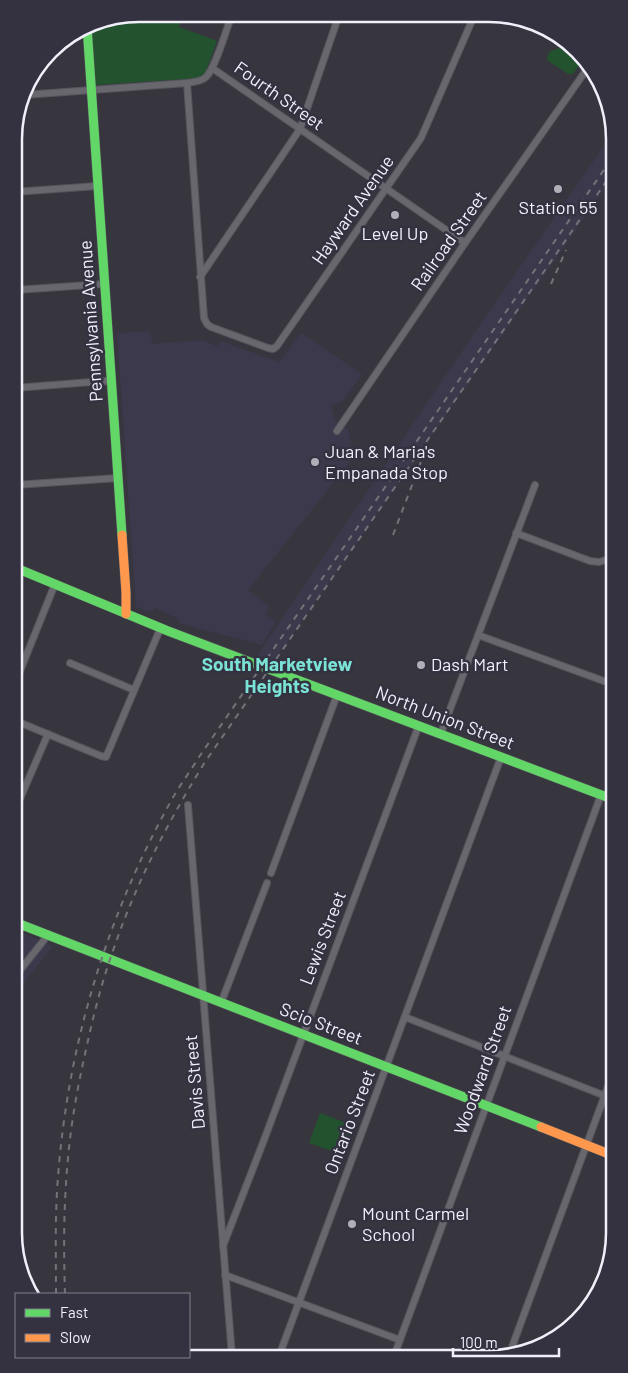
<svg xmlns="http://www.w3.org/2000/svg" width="628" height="1373" font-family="Barlow,sans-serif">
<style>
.built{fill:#3c394d}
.green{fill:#23522f}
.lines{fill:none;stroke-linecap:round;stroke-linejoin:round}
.street-casing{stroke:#56555c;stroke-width:8}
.fast-casing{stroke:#56555c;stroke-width:10}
.slow-casing{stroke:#56555c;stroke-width:10}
.street{stroke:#69676e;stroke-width:6}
.fast{stroke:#63d668;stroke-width:9}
.slow{stroke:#ff974d;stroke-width:9}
.rail{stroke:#737278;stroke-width:2;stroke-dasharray:6 6;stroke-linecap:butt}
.poi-dot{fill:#b0afb8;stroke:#343241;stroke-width:2}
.labels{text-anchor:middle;stroke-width:5;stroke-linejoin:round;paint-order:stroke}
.street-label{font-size:18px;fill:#f1f0fa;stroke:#343241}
.poi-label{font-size:18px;fill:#f1f0fa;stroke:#343241;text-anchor:start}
.neighbourhood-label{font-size:19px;font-weight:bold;fill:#7ae3d5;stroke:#343241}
.rim{fill:none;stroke:#f1f0fa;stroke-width:2.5}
</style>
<rect width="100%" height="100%" fill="#37363e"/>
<g class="built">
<path d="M610,137V181L267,671L256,657L477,329Z"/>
<path d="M150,331L152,344L202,340L218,347L220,341L279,362L301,333L362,374L343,401L331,406L335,420L348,429L354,457L248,590L270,607L265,614L276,622L262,645L179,623L177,618L156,608L150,612L136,607L117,333Z"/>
<path d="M17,931L53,946L20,988L17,986Z"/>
</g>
<g class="green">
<path d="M139,14H182L179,27L217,41L205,74L200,78L96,85L94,83L90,24Z"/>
<path d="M570,44L582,61L573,74H568L547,60L549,52Z"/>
<path d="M320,1113L354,1126L343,1155L309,1143Z"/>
</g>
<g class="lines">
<defs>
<g id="street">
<path d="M212,68L465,243"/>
<path d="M187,83L204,318L207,324L211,327L268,348L273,349L277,346L421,138L474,16"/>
<path d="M24,95L187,83C193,82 201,82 206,77C215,69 227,28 232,14"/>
<path d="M14,192L97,186"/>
<path d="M200,277L300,129L339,15"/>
<path d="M15,290L104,284"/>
<path d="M15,388L104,381L111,382"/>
<path d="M337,431L465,243L587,69"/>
<path d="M15,485L118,478"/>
<path d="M516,533L590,561L599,562L612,558"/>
<path d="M478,635L612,684"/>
<path d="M70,663L134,690"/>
<path d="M16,681L55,584"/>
<path d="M16,721L101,756L106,757L158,634L162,628"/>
<path d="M441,733L535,485"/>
<path d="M188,805L232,1356"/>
<path d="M16,808L48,734"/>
<path d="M271,873L337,695"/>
<path d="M17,974L48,935"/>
<path d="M221,1003L267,883"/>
<path d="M405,1017L613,1099"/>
<path d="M223,1246L264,1140L419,725"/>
<path d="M225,1275L400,1340"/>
<path d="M509,1355L613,1073"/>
<path d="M279,1356L501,757"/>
<path d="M394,1356L601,795"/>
</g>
<g id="fast">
<path d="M87,26L122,535"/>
<path d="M16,568L168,631L612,799"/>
<path d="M17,923L541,1127"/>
</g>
<g id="slow">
<path d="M122,535L126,593V614"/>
<path d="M541,1127L614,1156"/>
</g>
</defs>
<use href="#street" class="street-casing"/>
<use href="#fast" class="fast-casing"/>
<use href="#slow" class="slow-casing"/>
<use href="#street" class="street"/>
<use href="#fast" class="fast"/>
<use href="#slow" class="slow"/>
<g class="rail">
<path d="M551,284L566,250"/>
<path d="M393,535L422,459L426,452"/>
<path d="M56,1294C56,1260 55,1226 57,1192C65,1055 104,921 171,801C179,786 190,772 199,757L610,161"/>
<path d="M65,1294C63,1235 64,1176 73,1117C77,1090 83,1063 89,1036C96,1005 104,975 115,945C137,881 169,820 205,762L610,176"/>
</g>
</g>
<g class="poi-dot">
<circle cx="558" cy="189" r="5"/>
<circle cx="395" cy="215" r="5"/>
<circle cx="315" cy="462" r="5"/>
<circle cx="421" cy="665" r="5"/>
<circle cx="352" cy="1224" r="5"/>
</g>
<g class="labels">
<g class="street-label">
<text transform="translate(279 96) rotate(35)" y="6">Fourth Street</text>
<text transform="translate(353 210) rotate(-55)" y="6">Hayward Avenue</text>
<text transform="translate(449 241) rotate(-55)" y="6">Railroad Street</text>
<text transform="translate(91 321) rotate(-94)" y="6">Pennsylvania Avenue</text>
<text transform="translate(445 718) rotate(21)" y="6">North Union Street</text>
<text transform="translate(323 938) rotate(-69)" y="6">Lewis Street</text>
<text transform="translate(321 1024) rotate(21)" y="6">Scio Street</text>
<text transform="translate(483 1070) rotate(-70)" y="6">Woodward Street</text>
<text transform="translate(195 1082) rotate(-95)" y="6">Davis Street</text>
<text transform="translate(350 1122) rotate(-69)" y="6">Ontario Street</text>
</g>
<g class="poi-label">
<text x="558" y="214" text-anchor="middle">Station 55</text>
<text x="395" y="240" text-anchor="middle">Level Up</text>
<text x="325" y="458">Juan &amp; Maria's<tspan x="325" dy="21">Empanada Stop</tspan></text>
<text x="431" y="671">Dash Mart</text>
<text x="362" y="1220">Mount Carmel<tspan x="362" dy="21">School</tspan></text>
</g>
<g class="neighbourhood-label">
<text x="277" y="671">South Marketview<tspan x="277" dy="22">Heights</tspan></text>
</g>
</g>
<path d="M0 0H628V1373H0ZM139 22H489A117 117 0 0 1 606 139V1233A117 117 0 0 1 489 1350H139A117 117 0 0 1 22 1233V139A117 117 0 0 1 139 22Z" fill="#343241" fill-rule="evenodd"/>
<path class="rim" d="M139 22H489A117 117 0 0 1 606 139V1233A117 117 0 0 1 489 1350H139A117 117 0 0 1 22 1233V139A117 117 0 0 1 139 22Z"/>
<rect x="15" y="1293" width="175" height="65" fill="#343241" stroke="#807e8b"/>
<rect x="25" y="1309" width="25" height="8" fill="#63d668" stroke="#807e8b"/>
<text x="60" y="1318" font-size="15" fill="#f1f0fa">Fast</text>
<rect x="25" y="1334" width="25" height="8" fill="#ff974d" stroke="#807e8b"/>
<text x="60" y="1343" font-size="15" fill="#f1f0fa">Slow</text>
<path d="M453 1348v8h106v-8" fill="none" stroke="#f1f0fa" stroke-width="2.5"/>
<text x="460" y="1348" font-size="15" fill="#f1f0fa" stroke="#343241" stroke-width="4" paint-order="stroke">100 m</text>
</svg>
